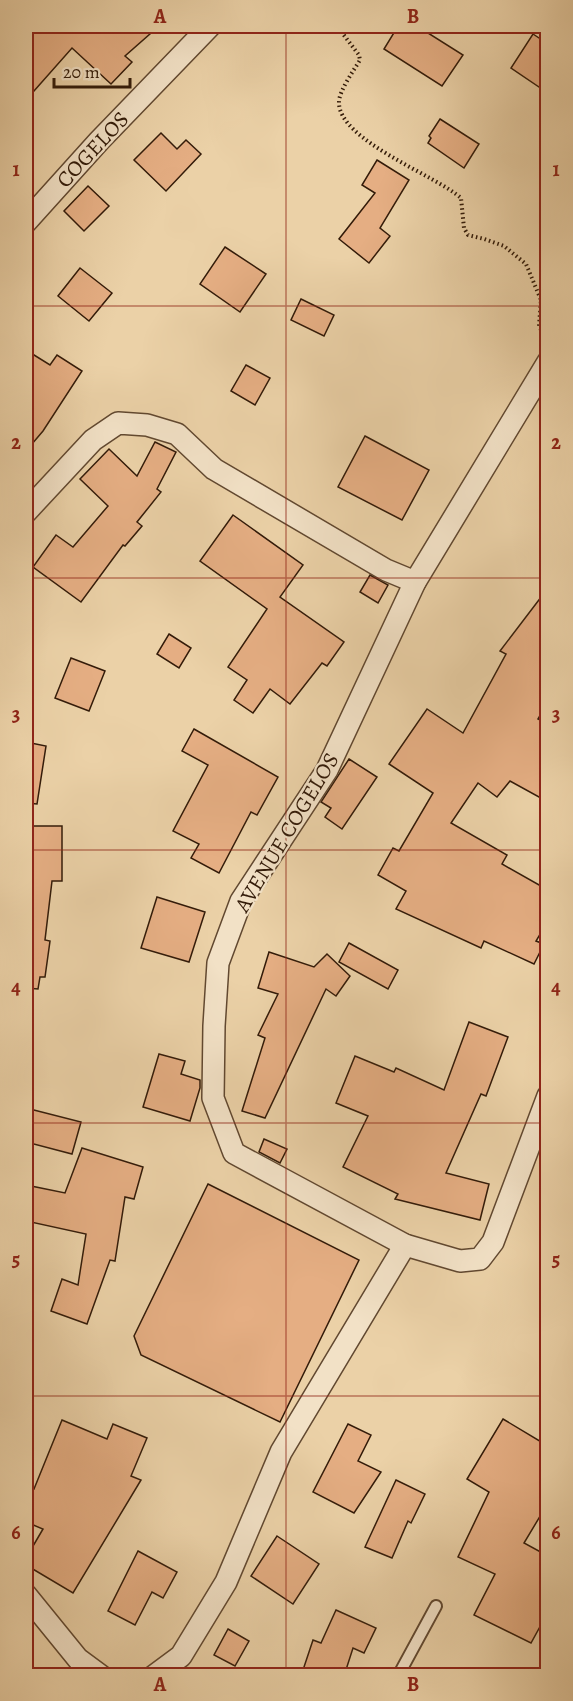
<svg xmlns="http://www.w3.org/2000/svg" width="573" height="1701" font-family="Alegreya,serif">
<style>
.building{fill:#e5ae83;stroke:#331b09;stroke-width:1.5}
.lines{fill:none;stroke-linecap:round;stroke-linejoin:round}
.service-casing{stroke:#614830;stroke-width:14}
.minor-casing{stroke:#614830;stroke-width:24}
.path{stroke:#331b09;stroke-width:4;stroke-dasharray:1.5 3;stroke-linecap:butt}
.service{stroke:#f2e1c6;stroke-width:10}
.minor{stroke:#f2e1c6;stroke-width:21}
.grid{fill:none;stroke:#8f2418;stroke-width:1.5;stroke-opacity:0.55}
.labels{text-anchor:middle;stroke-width:4.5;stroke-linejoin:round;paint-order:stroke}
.street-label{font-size:22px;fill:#331b09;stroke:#f2e1c6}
.neatline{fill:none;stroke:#8f2418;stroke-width:2}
.grid-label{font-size:20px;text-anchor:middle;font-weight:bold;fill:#8f2418}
</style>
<rect width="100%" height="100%" fill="#ebd1a7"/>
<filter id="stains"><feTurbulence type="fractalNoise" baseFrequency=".00333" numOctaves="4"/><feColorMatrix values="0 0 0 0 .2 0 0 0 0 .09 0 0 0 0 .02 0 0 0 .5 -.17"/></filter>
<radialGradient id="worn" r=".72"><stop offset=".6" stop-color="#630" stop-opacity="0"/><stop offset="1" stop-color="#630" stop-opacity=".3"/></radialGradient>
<g class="building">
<path d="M26,26H159L125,56L132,62L111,84L72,48L26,100Z"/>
<path d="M404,26H417L463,55L442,86L384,49L395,31L399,33Z"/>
<path d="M533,34L548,44V74L539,87L511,68Z"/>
<path d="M440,119L479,144L464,168L428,143L431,138L429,136Z"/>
<path d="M161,133L177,149L186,140L201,154L166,191L134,160Z"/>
<path d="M377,160L409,180L380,228L390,236L369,263L339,239L375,193L362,185Z"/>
<path d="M88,186L109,206L84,231L64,211Z"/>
<path d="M225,247L266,274L240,312L200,284Z"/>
<path d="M80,268L112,293L89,321L58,296Z"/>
<path d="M301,299L334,315L324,336L291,320Z"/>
<path d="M26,350L50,365L57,355L82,371L43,431L26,451Z"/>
<path d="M246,365L270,378L255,405L231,391Z"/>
<path d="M365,436L429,470L402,520L338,487Z"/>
<path d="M155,442L176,452L157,489L161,492L137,522L142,526L125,546L123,545L81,602L33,567L56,535L73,547L108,506L80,479L109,449L137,476Z"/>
<path d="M233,515L303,565L280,597L344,642L327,666L322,663L290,704L270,689L253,713L234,700L247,680L228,667L267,609L200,561Z"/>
<path d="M370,575L388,585L378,603L360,592Z"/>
<path d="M548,588V702L538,719L548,724V802L510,781L497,797L478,783L451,823L507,855L502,864L548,890V921L536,941L544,944L534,964L484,941L481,948L396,909L406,891L378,875L393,848L399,851L433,793L389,764L427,709L463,733L506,654L500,651Z"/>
<path d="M169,634L191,648L179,668L157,654Z"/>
<path d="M71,658L105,671L89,711L55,698Z"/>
<path d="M194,729L278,777L257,815L251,812L219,873L191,858L199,844L173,831L208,765L182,751Z"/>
<path d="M26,742L46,746L37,804L26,803Z"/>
<path d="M349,759L377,777L342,829L325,817L331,808L321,802Z"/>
<path d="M26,826H62V881H52L45,940L50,941L45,977H40L38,989L26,988Z"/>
<path d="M157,897L205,912L189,962L141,948Z"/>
<path d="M349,943L398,970L388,989L339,962Z"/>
<path d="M269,952L314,967L327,954L350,976L336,996L326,989L265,1118L242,1111L265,1038L258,1035L278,994L258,988Z"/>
<path d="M469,1022L508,1037L486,1096L481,1094L446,1173L489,1184L480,1220L395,1199L398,1194L343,1167L368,1116L336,1103L355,1056L394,1072L396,1068L444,1090Z"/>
<path d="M159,1054L185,1061L181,1074L200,1080V1088L190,1121L143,1107Z"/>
<path d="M26,1108L81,1122L72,1154L26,1142Z"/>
<path d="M264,1139L287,1149L280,1163L259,1152Z"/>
<path d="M82,1148L143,1167L134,1199L125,1197L115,1261L110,1260L87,1324L51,1311L62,1279L78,1285L86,1234L26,1221V1185L65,1193Z"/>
<path d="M208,1184L359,1260L280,1422L141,1355L134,1336Z"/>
<path d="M503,1419L548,1446V1503L524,1543L548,1556V1612L531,1643L474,1615L495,1574L458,1557L489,1492L467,1479Z"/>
<path d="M62,1420L107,1439L113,1424L147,1438L131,1476L141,1480L73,1593L26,1565V1558L43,1529L26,1522V1485L34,1489Z"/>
<path d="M348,1424L371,1435L358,1461L381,1472L354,1513L313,1492Z"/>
<path d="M396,1480L425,1494L411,1523L408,1521L392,1558L365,1547Z"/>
<path d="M277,1536L319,1564L293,1604L251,1576Z"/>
<path d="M138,1551L177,1572L163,1598L152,1592L135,1625L108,1611Z"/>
<path d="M336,1610L376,1628L364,1653L353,1648L344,1676H301L313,1640L321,1643Z"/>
<path d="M228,1629L249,1641L235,1666L214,1655Z"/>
</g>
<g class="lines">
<defs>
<path id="service" d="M398,1676L436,1606"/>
<g id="minor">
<path d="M26,222L99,141L210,26"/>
<path d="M548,362L415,582L327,770L241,901L218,963L214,1026L213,1098L234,1153L405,1245L460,1261L480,1259L493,1242L548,1096"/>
<path d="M26,512L93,440L118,423L147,425L177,434L214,469L386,570L415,582"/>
<path d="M26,1595L78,1659L101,1676"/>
<path d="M154,1676L181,1656L226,1582L281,1452L405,1245"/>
</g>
</defs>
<use href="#service" class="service-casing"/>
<use href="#minor" class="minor-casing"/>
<path class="path" d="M346,26L340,30L359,55L360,60C354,70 339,91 339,102C338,140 435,175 461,198L464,228L468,235L484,239L504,246L526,264L541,300L539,326L546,340"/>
<use href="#service" class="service"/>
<use href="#minor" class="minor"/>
</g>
<path class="grid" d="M286,26V1676M26,306H548M26,578H548M26,850H548M26,1123H548M26,1396H548"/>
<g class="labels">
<g class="street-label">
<text transform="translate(92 149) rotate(-47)" y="8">COGELOS</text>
<text transform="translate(286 832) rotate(-59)" y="8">AVENUE COGELOS</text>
</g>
</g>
<rect width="573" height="1701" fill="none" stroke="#ebd1a7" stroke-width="66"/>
<path d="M54 78v9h76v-9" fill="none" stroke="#331b09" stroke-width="3"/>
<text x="63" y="78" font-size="18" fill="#331b09" stroke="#f2e1c6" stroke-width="4.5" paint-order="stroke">20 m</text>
<rect x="33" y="33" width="507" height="1635" class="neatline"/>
<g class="grid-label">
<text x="160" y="23">A</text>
<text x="413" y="23">B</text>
<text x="16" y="176">1</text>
<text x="556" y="176">1</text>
<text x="16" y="449">2</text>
<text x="556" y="449">2</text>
<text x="16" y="721">3</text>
<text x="556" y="721">3</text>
<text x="16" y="994">4</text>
<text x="556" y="994">4</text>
<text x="16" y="1266">5</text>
<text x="556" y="1266">5</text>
<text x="16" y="1539">6</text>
<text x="556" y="1539">6</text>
<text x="160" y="1691">A</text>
<text x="413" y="1691">B</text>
</g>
<rect width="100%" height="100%" filter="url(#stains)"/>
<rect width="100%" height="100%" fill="url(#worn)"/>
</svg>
